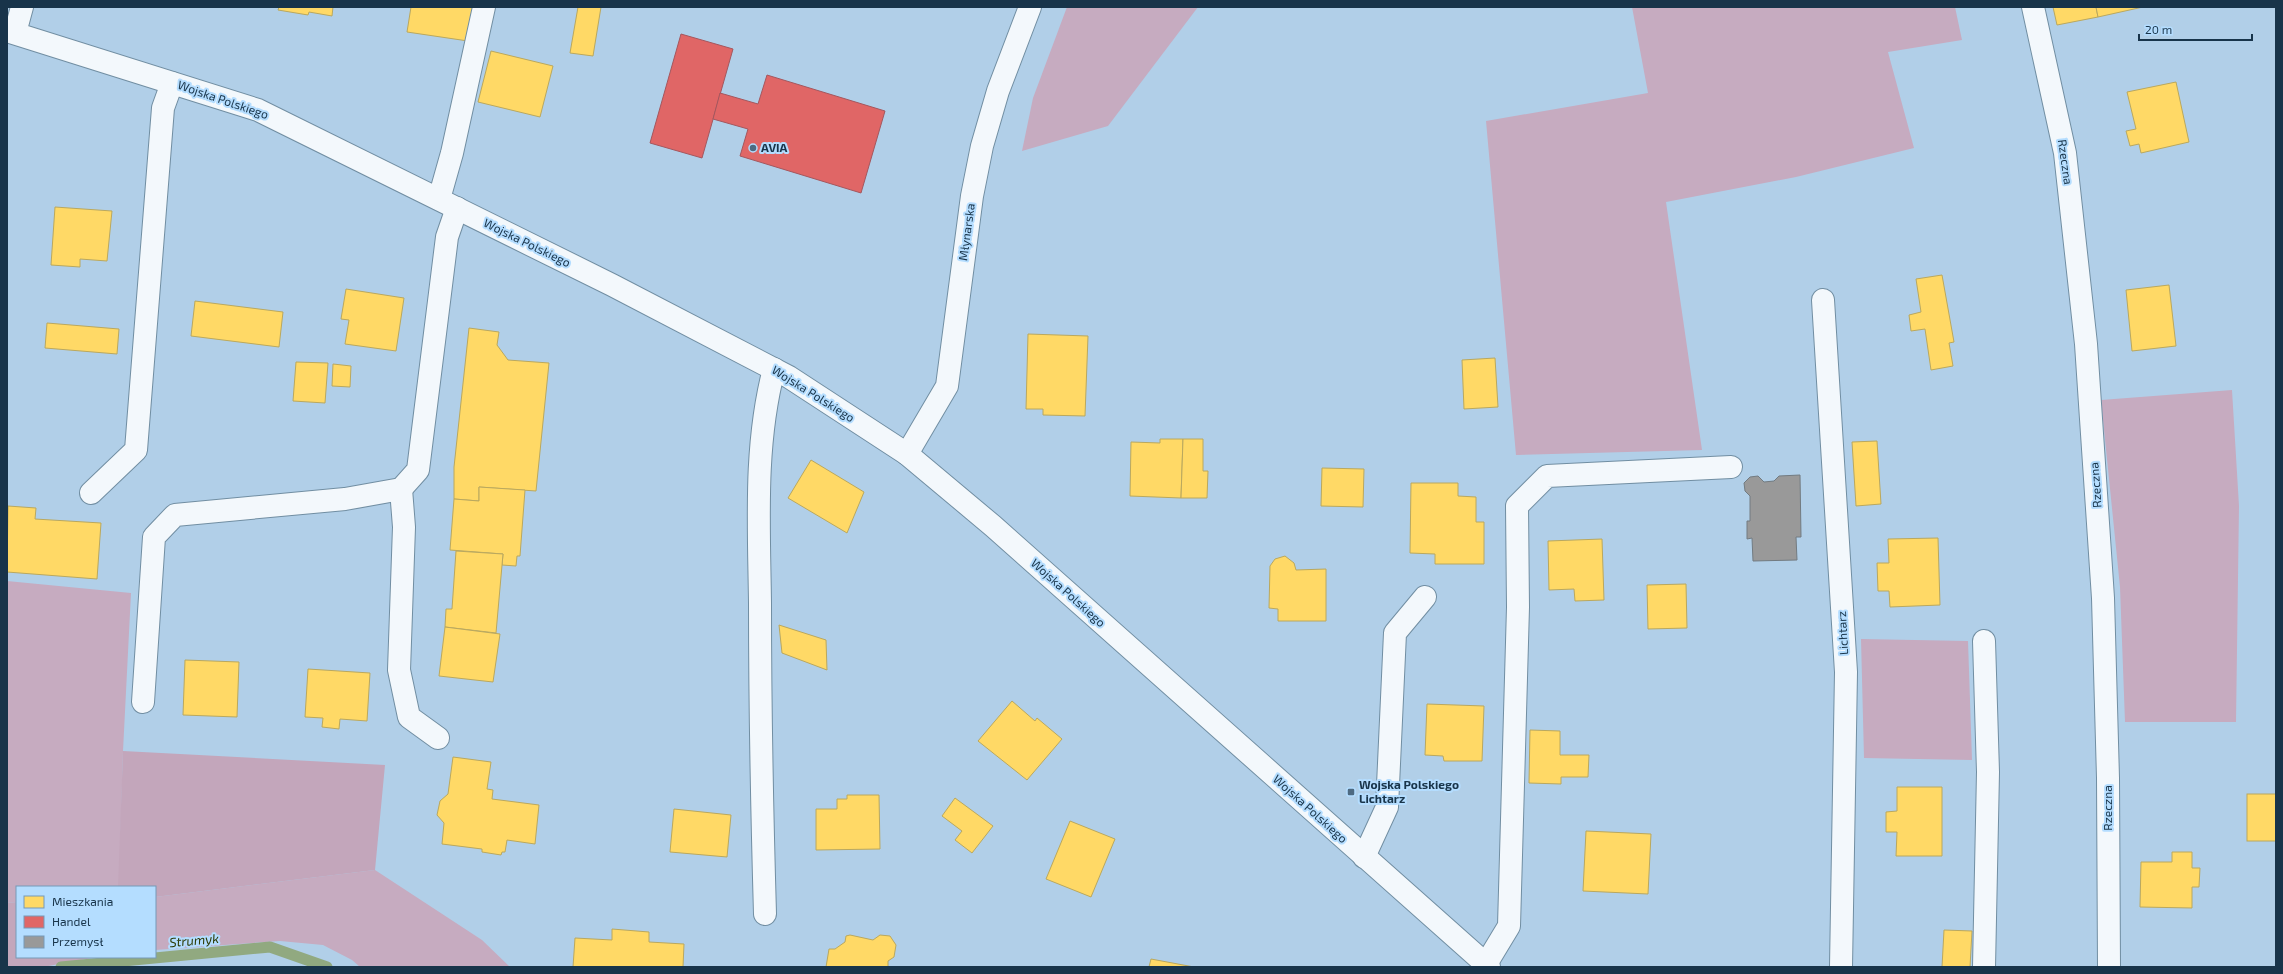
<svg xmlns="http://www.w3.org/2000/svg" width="2283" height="974" font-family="'Exo 2',sans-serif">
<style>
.green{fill:#c6abc0}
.forest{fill:#c3a6bb}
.homes{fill:#ffd966;stroke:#baa85e}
.shops{fill:#e06666;stroke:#a4575e}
.industry{fill:#999;stroke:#727b81}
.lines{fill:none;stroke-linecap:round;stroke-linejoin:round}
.stream{stroke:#91a980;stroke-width:11}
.lane-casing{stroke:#718ea2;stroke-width:24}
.street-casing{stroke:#718ea2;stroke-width:24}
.secondary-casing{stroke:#718ea2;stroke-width:24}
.lane{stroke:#f3f8fc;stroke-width:22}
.street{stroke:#f3f8fc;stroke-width:22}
.secondary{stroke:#f3f8fc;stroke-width:22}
.poi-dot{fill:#4e6a81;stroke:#b4ddff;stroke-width:1.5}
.labels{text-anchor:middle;stroke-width:4;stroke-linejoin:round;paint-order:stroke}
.street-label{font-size:12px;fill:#18344a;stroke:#b4ddff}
.poi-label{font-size:12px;font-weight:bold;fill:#18344a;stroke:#b4ddff;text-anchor:start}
.water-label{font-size:13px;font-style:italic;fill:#2c3a04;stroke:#b4ddff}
</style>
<rect width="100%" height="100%" fill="#b1cfe8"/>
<g class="green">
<path d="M1067,7H1198L1108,126L1022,151L1033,98Z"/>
<path d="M1632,7H1955L1962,40L1888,52L1914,148L1796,177L1666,202L1702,450L1516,455L1486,121L1648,93Z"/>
<path d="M2232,390L2239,506L2236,722H2125L2120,587L2101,400Z"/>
<path d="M7,581L131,593L123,751L119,887H17V902L7,903Z"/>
<path d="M1861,639L1968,641L1972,760L1864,758Z"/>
<path d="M375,870L482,940L510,967H360L352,960L323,945L280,941L155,950V897Z"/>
</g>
<g class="forest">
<path d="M123,751L385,765L375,870L155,897V887H118Z"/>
<path d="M17,902V957H97L43,967H7V903Z"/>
</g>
<g class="homes">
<path d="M279,7H333L332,16L309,12L308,15L278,10Z"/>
<path d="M411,7H474L468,41L407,32Z"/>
<path d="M578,7H601L593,56L570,53Z"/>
<path d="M2053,7H2096L2098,17L2057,25Z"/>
<path d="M2096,7H2143L2098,17Z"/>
<path d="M491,51L553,66L540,117L478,102Z"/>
<path d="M2176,82L2189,142L2141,153L2139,144L2130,146L2126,131L2136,129L2127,92Z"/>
<path d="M55,207L112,211L107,261L80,259V267L51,265Z"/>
<path d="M1942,275L1954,342L1949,343L1953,366L1931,370L1925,329L1911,331L1909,315L1921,312L1916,279Z"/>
<path d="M2169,285L2176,346L2132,351L2126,290Z"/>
<path d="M346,289L404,298L396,351L345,344L349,320L341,319Z"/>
<path d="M195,301L283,312L279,347L191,336Z"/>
<path d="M47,323L119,329L117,354L45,348Z"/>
<path d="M469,328L499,332L497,345L508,360L549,363L536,491L479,487V501L454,499V467Z"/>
<path d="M1028,334L1088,336L1085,416L1043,415V409H1026Z"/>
<path d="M1495,358L1498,407L1464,409L1462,360Z"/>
<path d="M296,362L328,363L325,403L293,401Z"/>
<path d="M333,364L351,366L350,387L332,386Z"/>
<path d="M1160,439H1183L1181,498L1130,496L1131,442L1160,443Z"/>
<path d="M1183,439H1203V471H1208L1207,498H1181Z"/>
<path d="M1877,441L1881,504L1856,506L1852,442Z"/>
<path d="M811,460L864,492L847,533L788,498Z"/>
<path d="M1322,468L1364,469L1363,507L1321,506Z"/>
<path d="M1411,483H1458V496L1476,497V522H1484V564H1435V554L1410,553Z"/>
<path d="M479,487L525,490L520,556H517L516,566L502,565L503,554L450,550L454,499L479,501Z"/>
<path d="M8,506L36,508L35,519L101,523L97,579L7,572Z"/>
<path d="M1938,538L1940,605L1890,607L1889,591H1878L1877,563H1889L1888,539Z"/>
<path d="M1602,539L1604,600L1575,601L1574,589L1549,590L1548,541Z"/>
<path d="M456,551L503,554L496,633L445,627L446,609H452Z"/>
<path d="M1285,556L1294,563L1296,570L1326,569V621H1278V609L1269,608L1270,566L1275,559Z"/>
<path d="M1686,584L1687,628L1648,629L1647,585Z"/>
<path d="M779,625L826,640L827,670L782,653Z"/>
<path d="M445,627L500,634L493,682L439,676Z"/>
<path d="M185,660L239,662L237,717L183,715Z"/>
<path d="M308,669L370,673L367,721L340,719L339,729L322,727L323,718L305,717Z"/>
<path d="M1012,701L1035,721L1037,718L1062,739L1027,780L978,741Z"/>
<path d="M1427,704L1484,706L1482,761H1444L1443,756L1425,755Z"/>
<path d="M1530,730L1560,731V755H1589L1588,777H1561V784L1529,783Z"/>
<path d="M453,757L491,762L487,789L493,790L492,799L539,805L535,844L507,840L505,852H502L501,855L482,852V849L442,844L444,823L437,815L440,801L448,794Z"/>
<path d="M1897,787H1942V856H1896L1897,832H1886V812L1897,811Z"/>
<rect x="2247" y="794" width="29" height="47"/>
<path d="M847,795H879L880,849L816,850V809H837V799H847Z"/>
<path d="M955,798L993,826L972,853L955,840L962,831L942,816Z"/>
<path d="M674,809L731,815L727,857L670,852Z"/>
<path d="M1070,821L1115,839L1091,897L1046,879Z"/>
<path d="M1586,831L1651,834L1648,894L1583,891Z"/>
<path d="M2172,852H2192V868H2200L2199,887H2192V908L2140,907L2141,862H2172Z"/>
<path d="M612,929L649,932V942L684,944L683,967H573L575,938L612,940Z"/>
<path d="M1944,930L1972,931L1970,967H1942Z"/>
<path d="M850,935L873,940L880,935L890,936L896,945L894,957L888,961V967H826L829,949H835L845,942L846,936Z"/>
<path d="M1151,959L1194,967H1149Z"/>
</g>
<g class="shops">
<path d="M681,34L733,49L702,158L650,143Z"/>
<path d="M767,75L885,111L861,193L740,156L748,129L713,119L720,93L758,104Z"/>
</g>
<path class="industry" d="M1800,475L1801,537H1796L1797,560L1753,561L1752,538L1747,539V521H1750V496L1745,491L1744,483L1750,477L1758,476L1764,482L1774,481L1779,476Z"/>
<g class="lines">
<path class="stream" d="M61,967L270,947L327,967"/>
<defs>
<g id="lane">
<path d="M15,33L22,7"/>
<path d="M439,199L452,153L484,7"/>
<path d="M401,489L404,527L399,670L409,717L438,738"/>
<path d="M91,493L136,450L163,108L172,83"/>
<path d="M1984,641L1988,772L1984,967"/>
<path d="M143,702L154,537L175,515L345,499L401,489L418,470L447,237L457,208"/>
<path d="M1364,857L1387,807L1395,633L1425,597"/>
<path d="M765,914C762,810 760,707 760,603C759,525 754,445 774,369"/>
<path d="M1486,964L1509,926L1518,607L1517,506L1547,476L1731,467"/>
</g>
<g id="street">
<path d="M2033,7L2065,153L2086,344L2103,598L2108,778L2109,967"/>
<path d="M1823,300L1846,672L1841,967"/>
<path d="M907,454L947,386L972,196L982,146L998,91L1030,7"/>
</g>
<path id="secondary" d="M7,31L258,110L612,285L789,377L907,454L993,526L1489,967"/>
</defs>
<use href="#lane" class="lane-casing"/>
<use href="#street" class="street-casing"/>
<use href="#secondary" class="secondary-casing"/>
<use href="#lane" class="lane"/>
<use href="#street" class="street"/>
<use href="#secondary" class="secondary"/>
</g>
<g class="poi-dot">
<circle cx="753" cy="148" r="4"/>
<rect x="1347" y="788" width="8" height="8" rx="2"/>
</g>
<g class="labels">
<g class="street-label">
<text transform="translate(223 100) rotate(19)" y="4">Wojska Polskiego</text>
<text transform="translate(2065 162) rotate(82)" y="4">Rzeczna</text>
<text transform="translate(967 232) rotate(-82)" y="4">Młynarska</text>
<text transform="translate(527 243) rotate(26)" y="4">Wojska Polskiego</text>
<text transform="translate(813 394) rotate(32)" y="4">Wojska Polskiego</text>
<text transform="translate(2096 485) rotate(-94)" y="4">Rzeczna</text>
<text transform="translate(1068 593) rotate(42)" y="4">Wojska Polskiego</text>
<text transform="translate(1843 633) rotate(-93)" y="4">Lichtarz</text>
<text transform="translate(2108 808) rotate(-90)" y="4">Rzeczna</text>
<text transform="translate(1310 809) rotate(42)" y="4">Wojska Polskiego</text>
</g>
<g class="poi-label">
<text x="761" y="152">AVIA</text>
<text x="1359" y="789">Wojska Polskiego<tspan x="1359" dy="14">Lichtarz</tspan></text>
</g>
<g class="water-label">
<text transform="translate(194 940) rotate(-5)" y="5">Strumyk</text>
</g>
</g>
<rect width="2283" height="974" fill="none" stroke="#18344a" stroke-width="16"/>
<rect x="16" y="886" width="140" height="72" fill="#b4ddff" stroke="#7699b7"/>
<rect x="24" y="896" width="20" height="12" fill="#ffd966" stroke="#7699b7"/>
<text x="52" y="906" font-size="12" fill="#18344a">Mieszkania</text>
<rect x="24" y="916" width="20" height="12" fill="#e06666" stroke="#7699b7"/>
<text x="52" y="926" font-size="12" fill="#18344a">Handel</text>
<rect x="24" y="936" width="20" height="12" fill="#999999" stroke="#7699b7"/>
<text x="52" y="946" font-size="12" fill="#18344a">Przemysł</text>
<path d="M2139 34v6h113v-6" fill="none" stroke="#18344a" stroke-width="2"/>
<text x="2145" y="34" font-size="12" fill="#18344a" stroke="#b4ddff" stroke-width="3" paint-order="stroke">20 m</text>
</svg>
